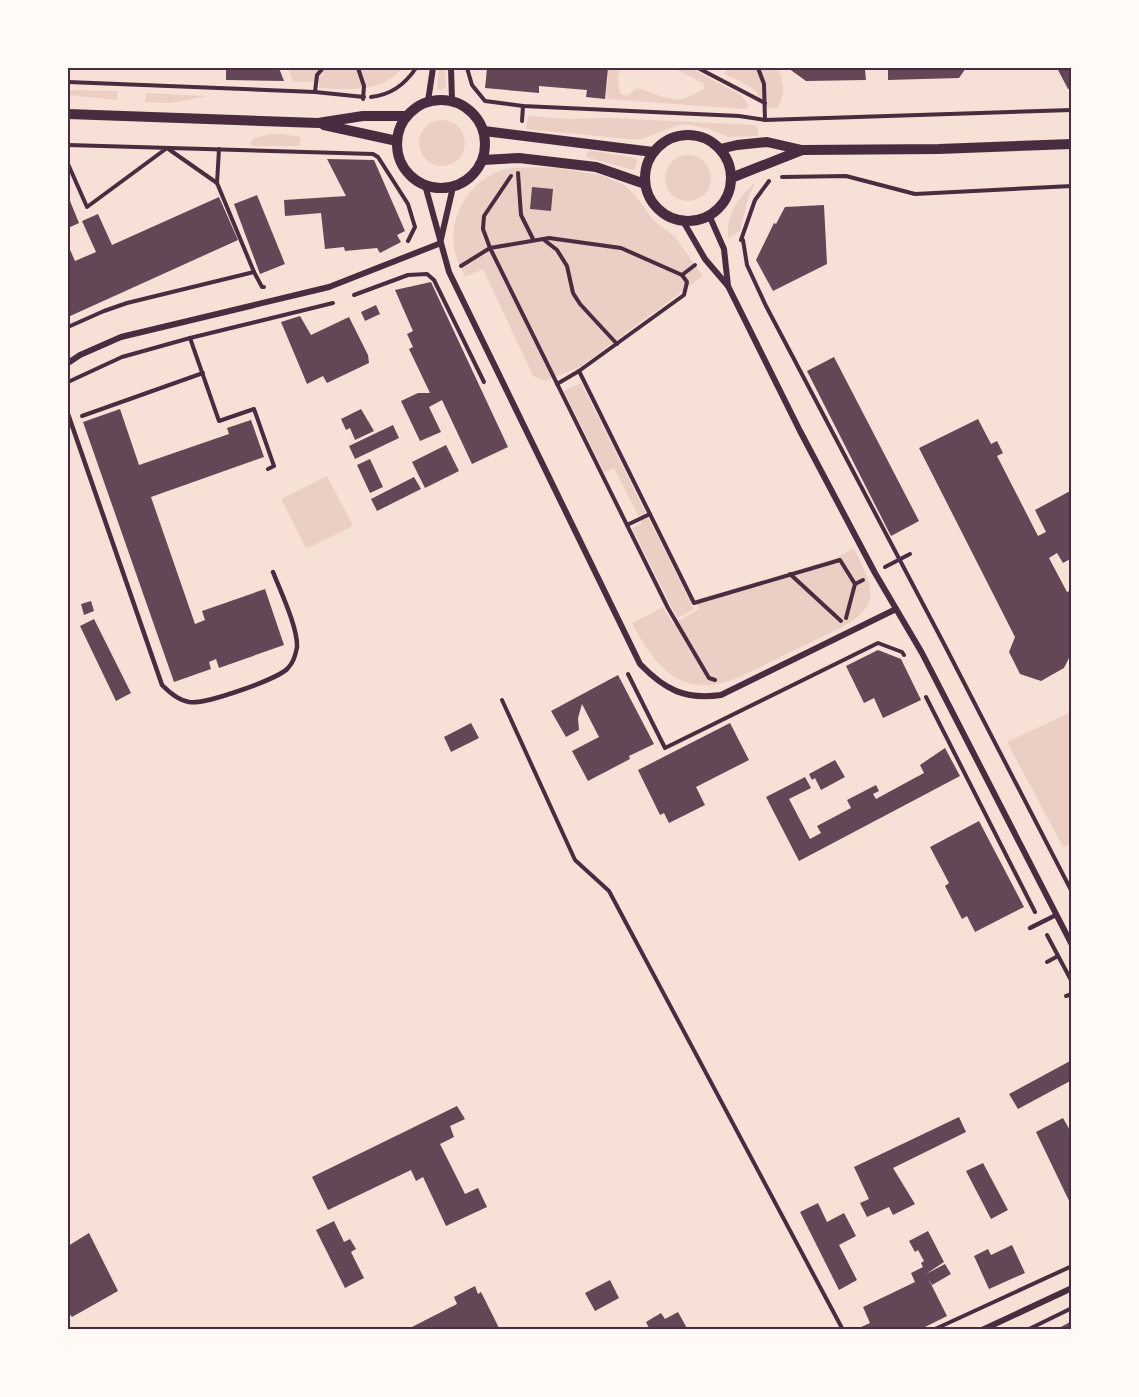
<svg xmlns="http://www.w3.org/2000/svg" width="1139" height="1397" font-family="Inter,sans-serif">
<style>
.green{fill:#ebcfc5}
.building{fill:#644757}
.lines{fill:none;stroke-linecap:round;stroke-linejoin:round}
.path{stroke:#4a2c40;stroke-width:4}
.service{stroke:#4a2c40;stroke-width:4.5}
.minor{stroke:#4a2c40;stroke-width:6}
.tertiary{stroke:#4a2c40;stroke-width:10}
.neatline{fill:none;stroke:#4a2c40;stroke-width:2}
</style>
<rect width="100%" height="100%" fill="#f7e1d7"/>
<g class="green">
<path d="M288,68H403C378,94 353,89 319,88V82H293Z"/>
<path d="M439,68H445L446,88L440,90L437,88Z"/>
<path d="M609,68H620L618,80L620,94L627,96L637,88C666,96 675,109 704,88L703,83L673,68H690L741,95L749,105L747,108L743,109L606,99Z"/>
<path d="M727,68H778C783,82 787,95 777,108C755,109 763,95 752,88C743,82 733,78 724,74Z"/>
<path d="M68,90L118,91L117,100L68,95Z"/>
<path d="M146,93L207,96L172,103L145,102Z"/>
<path d="M528,116L570,119L611,118L754,125L758,129V136L728,137L707,128L682,124L642,139H628L526,129Z"/>
<circle cx="442" cy="143" r="23"/>
<path d="M271,134H281L301,137L299,146H252L250,143L254,138Z"/>
<path d="M589,150L636,158L637,164L634,170L589,158L586,156Z"/>
<circle cx="688" cy="178" r="23"/>
<path d="M558,168L600,175L623,184L636,196L653,220L675,237L703,276L580,367L544,381L533,376L483,269L465,277C462,270 458,263 456,256C445,219 470,177 507,169C523,166 542,168 558,168Z"/>
<path d="M756,182L749,195L740,231L728,238C726,214 738,197 756,182Z"/>
<path d="M581,383L694,609L677,618L632,528L642,523L614,468L604,472L564,391Z"/>
<path d="M327,476L353,526L306,549L281,499Z"/>
<path d="M854,548C871,585 885,603 842,627C816,640 790,652 764,665C749,672 734,681 718,684C673,693 650,657 632,623L663,607L673,624L699,609L695,600L834,559Z"/>
<path d="M1071,712V843L1063,847L1007,742Z"/>
</g>
<g class="building">
<rect x="149" y="68" width="40" height="2"/>
<path d="M226,68H279L284,81L226,80Z"/>
<path d="M487,68H608L605,99L586,97L587,90L539,86V93L485,88Z"/>
<path d="M788,68H966L959,78L888,80V70H865L866,80L806,81Z"/>
<path d="M1057,68H1072V89H1068Z"/>
<path d="M327,159L374,160L405,231L397,235L401,242L380,253L377,248L345,251L344,247L325,249L321,213L285,216L284,200L346,196Z"/>
<path d="M532,187L553,189L551,211L530,209Z"/>
<path d="M257,195L285,264L260,274L234,204Z"/>
<path d="M68,196L79,223L68,228Z"/>
<path d="M219,197L238,240L68,317V245L75,261L96,252L82,221L98,214L112,245Z"/>
<path d="M824,205L827,264L773,291L756,260L774,223L776,224L785,207Z"/>
<path d="M431,282L508,447L472,464L442,400L429,407L441,432L420,441L401,401L418,393H430L409,349L413,347L407,334L413,331L395,290Z"/>
<path d="M376,305L380,314L365,321L361,312Z"/>
<path d="M300,316L311,335L349,317L368,355L369,363L327,383L323,376L307,384L281,322Z"/>
<path d="M834,357L919,521L891,536L807,371Z"/>
<path d="M120,409L139,465L229,434L227,428L251,420L264,457L151,497L195,624L205,620L202,611L265,589L284,645L219,668L216,659L209,662L211,669L174,682L83,422Z"/>
<path d="M361,409L374,431L355,440L350,428L346,430L341,419Z"/>
<path d="M978,419L991,444L997,441L1003,453L997,456L1038,536L1046,532L1035,510L1072,490V558L1063,563L1057,553L1049,558L1067,592L1072,590V652L1064,668L1041,681L1020,674L1009,652L1015,637L919,448Z"/>
<path d="M393,425L399,438L355,459L349,446Z"/>
<path d="M446,445L459,471L425,488L412,462Z"/>
<path d="M370,459L383,487L370,493L357,465Z"/>
<path d="M414,477L421,489L377,511L371,499Z"/>
<path d="M91,601L94,611L84,615L81,604Z"/>
<path d="M94,619L131,693L116,701L80,626Z"/>
<path d="M878,650L901,659L921,700L883,718L874,698L864,703L846,666Z"/>
<path d="M618,675L654,744L629,756L630,759L588,781L572,751L599,737L582,704L578,718L579,730L566,737L551,711Z"/>
<path d="M471,723L479,738L451,752L444,737Z"/>
<path d="M730,723L749,760L696,787L705,805L669,823L664,813L660,815L638,770Z"/>
<path d="M945,748L960,776L799,861L766,797L805,777L811,788L789,799L810,839L821,833L817,826L851,808L847,800L876,785L879,791L873,794L876,799L898,787L924,773L920,765Z"/>
<path d="M835,760L845,777L821,790L815,778L812,780L809,774Z"/>
<path d="M979,821L1024,907L975,932L967,916L962,919L945,886L949,883L930,847Z"/>
<path d="M1072,1060V1080L1018,1109L1009,1094Z"/>
<path d="M457,1106L465,1119L450,1126L454,1137L440,1144L465,1194L478,1188L487,1207L446,1226L423,1177L416,1181L411,1170L328,1210L312,1177Z"/>
<path d="M959,1117L966,1132L893,1168L915,1204L893,1215L889,1207L867,1217L860,1203L869,1199L854,1167Z"/>
<path d="M1063,1118L1072,1134V1207L1036,1132Z"/>
<path d="M983,1163L1008,1210L991,1219L966,1171Z"/>
<path d="M818,1203L827,1222L844,1213L856,1236L839,1245L857,1280L839,1290L800,1212Z"/>
<path d="M334,1221L344,1242L350,1239L356,1249L351,1252L364,1278L345,1288L316,1230Z"/>
<path d="M928,1231L944,1262L926,1274L945,1264L951,1274L932,1285L928,1278L947,1316L919,1330H862L861,1327L870,1323L863,1307L915,1282L911,1273L923,1267L921,1263L924,1261L918,1250L915,1252L909,1241Z"/>
<path d="M89,1233L118,1291L72,1317L68,1312V1246Z"/>
<path d="M1012,1245L1025,1273L989,1289L974,1256L988,1249L991,1255Z"/>
<path d="M610,1280L619,1298L595,1311L585,1293Z"/>
<path d="M475,1286L478,1294L481,1292L500,1330H406L457,1304L454,1297Z"/>
<path d="M678,1312L688,1330H646L649,1328L646,1322L661,1313L665,1319Z"/>
<path d="M1072,1321V1330H1055Z"/>
</g>
<g class="lines">
<g class="path">
<path d="M358,68L364,86L363,99"/>
<path d="M467,68L472,85L485,101L523,106L739,116L765,120L1072,110"/>
<path d="M698,68L765,103"/>
<path d="M758,68L764,84L765,120"/>
<path d="M68,82L315,92L364,97"/>
<path d="M315,92L317,75L323,68"/>
<path d="M371,97C391,95 406,83 416,68"/>
<path d="M522,121L523,106"/>
<path d="M68,145L373,154L378,157L408,204L415,227L408,241"/>
<path d="M219,149L217,183L254,272"/>
<path d="M68,164L87,207L167,148L217,183"/>
<path d="M518,173L521,215L533,239"/>
<path d="M511,176L484,216L483,229L490,248L668,608L709,678L715,680"/>
<path d="M782,177L846,176L915,194L1072,186"/>
<path d="M543,239L557,250L567,266L573,293L580,304L617,344"/>
<path d="M741,240L755,200L769,181"/>
<path d="M743,240L747,265L766,306L943,642L1072,892"/>
<path d="M461,266L490,248L549,238L621,248L682,275"/>
<path d="M354,295L408,275L427,274L434,280L484,382"/>
<path d="M68,327L104,311L127,303L254,272L262,287H264"/>
<path d="M190,338L219,421L254,409L274,466L268,469"/>
<path d="M579,371L694,603L840,560L855,584"/>
<path d="M68,382L122,357L190,338L333,303"/>
<path d="M557,384L579,371L684,295L687,282L682,275L695,265"/>
<path d="M82,416L203,373"/>
<path d="M627,525L650,514"/>
<path d="M885,567L910,554"/>
<path d="M790,574L841,621"/>
<path d="M846,618L855,584L863,580"/>
<path d="M628,674L665,748L878,643L902,652L904,655"/>
<path d="M926,697L1035,912"/>
<path d="M502,700L575,860L609,891L843,1330"/>
<path d="M1047,935L1072,982"/>
<path d="M1047,962L1058,956"/>
<path d="M1066,996L1072,994"/>
<path d="M933,1330L1072,1266"/>
<path d="M1027,1330L1072,1308"/>
</g>
<g class="service">
<path d="M68,414L162,685C170,693 178,700 189,702C204,705 279,679 288,668C293,663 296,653 297,647C298,628 280,590 273,572"/>
<path d="M1030,928L1056,915"/>
</g>
<g class="minor">
<path d="M451,68L452,100"/>
<path d="M428,101L433,68"/>
<path d="M425,185L449,272L640,664C665,690 685,700 721,695L896,609"/>
<path d="M709,215L724,249L728,286"/>
<path d="M683,221L705,259L728,286L800,431L875,573L922,653L1072,945"/>
<path d="M441,239L453,187"/>
<path d="M68,363L80,355L121,337L329,287L441,243"/>
<path d="M982,1330L1072,1288"/>
</g>
<g class="tertiary">
<circle cx="441" cy="144" r="44"/>
<path d="M68,114L318,123L363,116H407"/>
<path d="M324,125L397,141"/>
<path d="M484,131L653,152"/>
<circle cx="688" cy="178" r="43"/>
<path d="M720,149L737,145L767,142L802,150L939,149L1072,144"/>
<path d="M483,160L519,158L596,167L645,184"/>
<path d="M731,178L802,150"/>
</g>
</g>
<rect width="1139" height="1397" fill="none" stroke="#fffaf5" stroke-width="138"/>
<rect x="69" y="69" width="1001" height="1259" class="neatline"/>
</svg>
